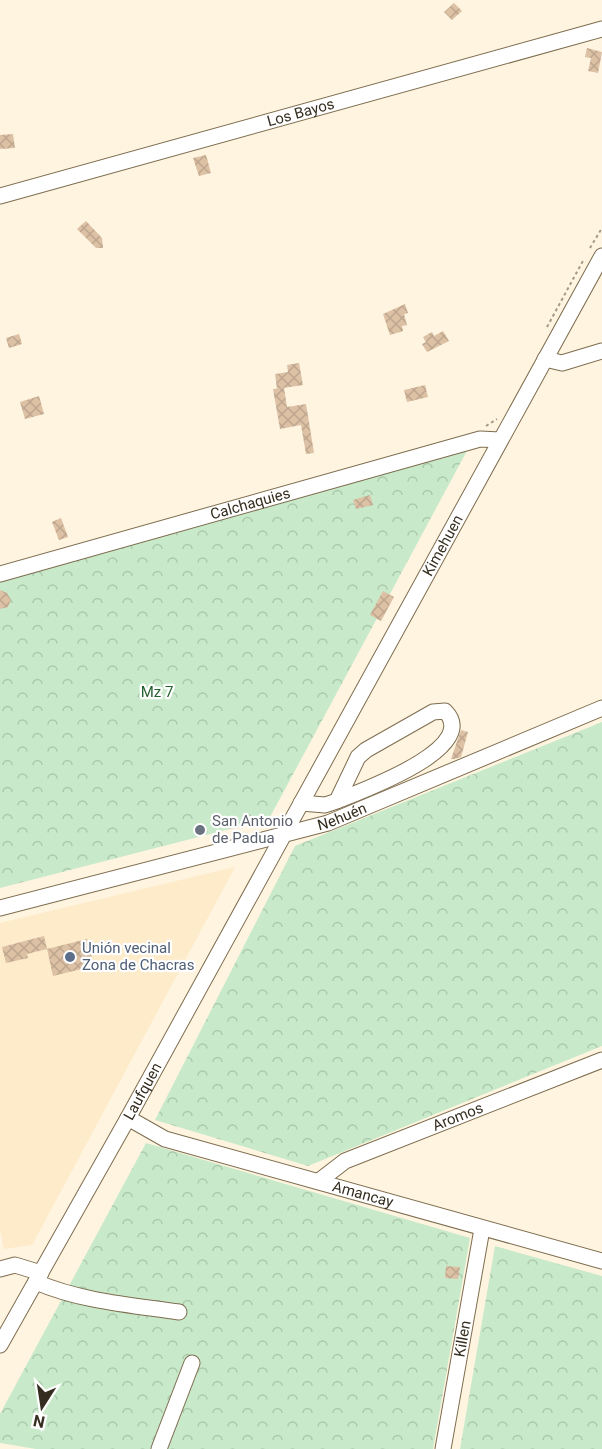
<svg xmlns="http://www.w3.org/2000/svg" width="602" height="1449" font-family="Roboto,sans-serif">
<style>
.built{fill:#fdebca}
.forest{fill:url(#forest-crowns)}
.building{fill:url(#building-cross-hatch)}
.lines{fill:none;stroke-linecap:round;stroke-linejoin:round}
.minor-casing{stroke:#7e6d4f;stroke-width:17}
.path{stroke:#a29987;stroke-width:2;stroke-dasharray:3 3;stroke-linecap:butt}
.minor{stroke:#fff;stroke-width:15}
.worship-dot{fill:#6b7280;stroke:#fff;stroke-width:2}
.service-dot{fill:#5c6f8a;stroke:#fff;stroke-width:2}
.labels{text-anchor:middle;stroke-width:4.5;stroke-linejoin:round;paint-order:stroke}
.street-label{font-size:15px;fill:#352e20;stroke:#fff}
.park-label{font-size:15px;fill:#266130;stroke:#fff}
.worship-label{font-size:15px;fill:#5b616d;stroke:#fff;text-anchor:start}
.service-label{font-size:15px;fill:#4e5e75;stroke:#fff;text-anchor:start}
</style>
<defs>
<pattern id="forest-crowns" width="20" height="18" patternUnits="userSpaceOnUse" patternTransform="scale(1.5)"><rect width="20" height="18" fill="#c8eaca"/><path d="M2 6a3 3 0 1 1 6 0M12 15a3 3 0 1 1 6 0" fill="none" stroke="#acc9ad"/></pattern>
<pattern id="building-cross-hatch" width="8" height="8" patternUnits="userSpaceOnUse" patternTransform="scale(1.5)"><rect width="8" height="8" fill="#ddc1a5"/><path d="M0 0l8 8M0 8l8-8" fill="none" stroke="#bea68e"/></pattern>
</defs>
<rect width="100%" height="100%" fill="#fff4df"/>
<path class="built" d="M235,867L32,1245L4,1249L0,1230V923Z"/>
<g class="forest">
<path d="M469,447L269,819L0,888V580Z"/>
<path d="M602,722V1046L308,1166L155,1120L295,846Z"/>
<path d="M146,1143L470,1238L433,1449H36L0,1443V1414Z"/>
<path d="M495,1246L602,1276V1449H460Z"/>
</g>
<g class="building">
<path d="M454,3L462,11L452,20L444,12Z"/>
<path d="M587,48L602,52L598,73L588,71L591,58L585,57Z"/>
<path d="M13,134L15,148L0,149V135Z"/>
<path d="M206,155L211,173L199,176L193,158Z"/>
<path d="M86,221L102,238L103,248H96L77,229Z"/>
<path d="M405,304L408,313L404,314L407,325L402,326L403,331L390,335L383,314Z"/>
<path d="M443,331L449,341L427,352L422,344L426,342L423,337L432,332L434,336Z"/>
<path d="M19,334L22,344L9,348L6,338Z"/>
<path d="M299,363L303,385L277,389L275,374L288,372L287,365Z"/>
<path d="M425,385L428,397L407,402L404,390Z"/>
<path d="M284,388L287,407L306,404L314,453L306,454L301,425L280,429L273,389Z"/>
<path d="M39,396L44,414L25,419L20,402Z"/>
<path d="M370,495L373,505L356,509L353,500Z"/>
<path d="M61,518L68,537L59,540L52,522Z"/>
<path d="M0,590L7,593L11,600L8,607L0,609Z"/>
<path d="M383,591L394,597L381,621L370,615Z"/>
<path d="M461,730L468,732L461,757L454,759H451Z"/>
<path d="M44,936L47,949L27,954L28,958L6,963L2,947Z"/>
<path d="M87,939L94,966L53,976L47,949Z"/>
<path d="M446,1266L460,1267L458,1279L445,1278Z"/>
</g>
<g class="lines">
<defs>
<g id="minor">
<path id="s1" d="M0,196L602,29"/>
<path d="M545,359L562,363L602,351"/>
<path id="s2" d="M0,574L480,439L500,440"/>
<path d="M301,803L325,805L337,801C361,791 482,748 445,711L433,712L366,750L358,757L337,801"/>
<path id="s3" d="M0,908L328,823L602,708"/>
<path id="s4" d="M128,1118L165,1139L602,1261"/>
<path id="s5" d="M319,1181L345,1161L602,1060"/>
<path d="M0,1269L15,1265L41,1273"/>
<path d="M36,1282C80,1301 130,1305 179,1312"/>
<path id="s6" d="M0,1345L128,1118L602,256"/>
<path d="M159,1449L192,1363"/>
<path id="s7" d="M443,1449L482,1229"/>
</g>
</defs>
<use href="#minor" class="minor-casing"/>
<g class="path">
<path d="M590,248L602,228"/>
<path d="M547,327L584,259"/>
<path d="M486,426L497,419"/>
</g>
<use href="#minor" class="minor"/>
</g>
<circle class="worship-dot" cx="200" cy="830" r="6"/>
<circle class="service-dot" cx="70" cy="957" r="6"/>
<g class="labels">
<g class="street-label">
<text dy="5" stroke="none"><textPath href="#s1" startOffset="312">Los Bayos</textPath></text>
<text dy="5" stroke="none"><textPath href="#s2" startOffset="260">Calchaquies</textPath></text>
<text dy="5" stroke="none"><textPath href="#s6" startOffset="914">Kimehuen</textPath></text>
<text dy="5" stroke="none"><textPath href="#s3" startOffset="354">Nehuén</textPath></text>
<text dy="5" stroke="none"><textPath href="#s6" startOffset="291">Laufquen</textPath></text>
<text dy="5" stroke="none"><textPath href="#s5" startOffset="154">Aromos</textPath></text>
<text dy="5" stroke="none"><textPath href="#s4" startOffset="248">Amancay</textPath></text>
<text dy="5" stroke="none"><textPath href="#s7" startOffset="112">Killen</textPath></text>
</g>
<g class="park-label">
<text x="157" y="697">Mz 7</text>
</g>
<g class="worship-label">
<text x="212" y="826">San Antonio<tspan x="212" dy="17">de Padua</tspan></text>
</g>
<g class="service-label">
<text x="82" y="953">Unión vecinal<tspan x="82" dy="17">Zona de Chacras</tspan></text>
</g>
</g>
<g transform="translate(42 1407) rotate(192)" stroke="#ffffff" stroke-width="4.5" paint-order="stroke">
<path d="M0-4.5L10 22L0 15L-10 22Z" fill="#352e20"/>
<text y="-9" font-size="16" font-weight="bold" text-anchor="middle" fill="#352e20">N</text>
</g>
</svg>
